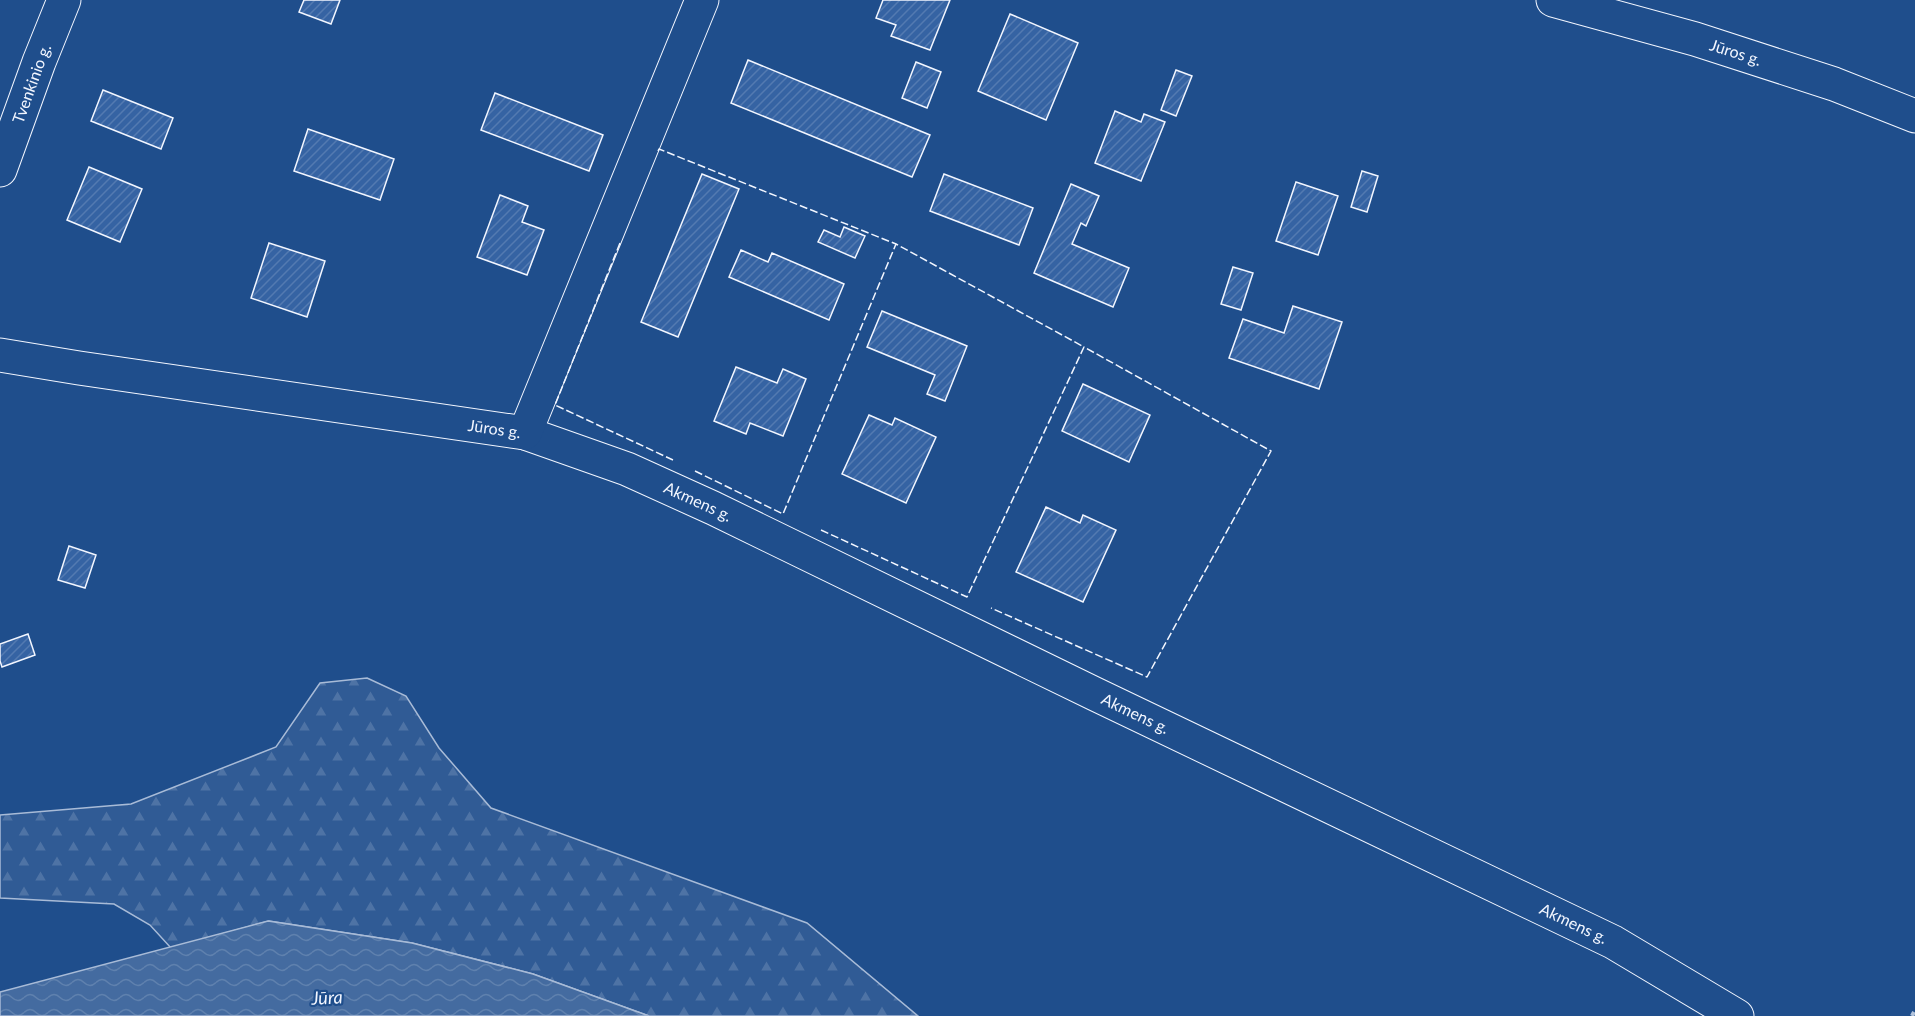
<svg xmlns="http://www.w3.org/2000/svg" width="1915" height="1016" font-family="Lato,sans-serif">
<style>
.forest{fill:url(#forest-firs);stroke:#a8bbd7;stroke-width:1.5}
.water{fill:url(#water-waves);stroke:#a8bbd7;stroke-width:1.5}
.building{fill:url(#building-hatch);stroke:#f2f6ff;stroke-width:1.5}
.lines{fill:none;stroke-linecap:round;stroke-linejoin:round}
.minor-casing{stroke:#f2f6ff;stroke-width:35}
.path{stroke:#b3c4dc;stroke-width:4;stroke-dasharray:4.5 3;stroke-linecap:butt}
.minor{stroke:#1f4e8c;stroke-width:33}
.fence{stroke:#f2f6ff;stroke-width:1.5;stroke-dasharray:8 3;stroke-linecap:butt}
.labels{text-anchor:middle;stroke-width:4.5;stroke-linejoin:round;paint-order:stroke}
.street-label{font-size:16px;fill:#f2f6ff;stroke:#1f4e8c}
.water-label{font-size:18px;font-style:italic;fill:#f2f6ff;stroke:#1f4e8c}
</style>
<defs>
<pattern id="forest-firs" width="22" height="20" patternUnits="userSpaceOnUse" patternTransform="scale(1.5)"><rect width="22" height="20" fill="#305b95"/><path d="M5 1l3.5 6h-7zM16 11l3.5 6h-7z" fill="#4e73a5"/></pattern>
<pattern id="water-waves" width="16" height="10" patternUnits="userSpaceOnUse" patternTransform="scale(1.5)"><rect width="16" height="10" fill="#446ba0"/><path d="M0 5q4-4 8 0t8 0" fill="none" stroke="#5f81ae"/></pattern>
<pattern id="building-hatch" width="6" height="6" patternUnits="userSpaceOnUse" patternTransform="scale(1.5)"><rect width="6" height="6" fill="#3563a3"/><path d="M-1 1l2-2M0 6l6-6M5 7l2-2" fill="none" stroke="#537ab1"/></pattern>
</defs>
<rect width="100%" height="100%" fill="#1f4e8c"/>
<path class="forest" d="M367,678L406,696L439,748L491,808L807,923L918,1016H649L533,974L412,943L269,921L171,948L150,925L114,904L0,898V815L131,804L276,747L320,683Z"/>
<path class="water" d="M268,921L412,943L533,974L649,1016H0V992Z"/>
<g class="building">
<path d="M304,0H340L331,24L299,12Z"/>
<path d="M883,0H950L930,50L891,36L896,25L876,18Z"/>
<path d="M1010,14L1078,43L1046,120L978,91Z"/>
<path d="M748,60L930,135L912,177L731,103Z"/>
<path d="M916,62L941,72L927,108L902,98Z"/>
<path d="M1176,70L1192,76L1176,116L1161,110Z"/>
<path d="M103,90L173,118L161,149L91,121Z"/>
<path d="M495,93L603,135L589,171L481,130Z"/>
<path d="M1115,111L1141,122L1144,114L1165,122L1141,181L1095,163Z"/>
<path d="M308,129L394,159L380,200L294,171Z"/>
<path d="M89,167L142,189L120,242L67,220Z"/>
<path d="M1362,171L1378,176L1367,212L1351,207Z"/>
<path d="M702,174L739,189L678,337L641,322Z"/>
<path d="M944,174L1033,208L1019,245L930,211Z"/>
<path d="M1296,182L1338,196L1318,255L1276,241Z"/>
<path d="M1071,184L1099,196L1086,226L1081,223L1072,244L1129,268L1113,307L1034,273Z"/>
<path d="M500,195L528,206L522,222L544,230L527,275L477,257Z"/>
<path d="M844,227L865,236L855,258L818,242L824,230L840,237Z"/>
<path d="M269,243L325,261L307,317L251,298Z"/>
<path d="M741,250L768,262L772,253L844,284L829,320L729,277Z"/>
<path d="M1233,267L1253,273L1241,310L1221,304Z"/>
<path d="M1293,306L1342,322L1319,389L1229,358L1243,319L1284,333Z"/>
<path d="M882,311L967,346L945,401L927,394L935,375L867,347Z"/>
<path d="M736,367L777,383L783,369L806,379L783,436L750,423L746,434L714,421Z"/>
<path d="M1083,384L1150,415L1129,462L1062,431Z"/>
<path d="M869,415L892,425L895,418L936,437L906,503L842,474Z"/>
<path d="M1046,507L1080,523L1083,515L1116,530L1083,602L1016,572Z"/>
<path d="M69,546L96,555L85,588L58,580Z"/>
<path d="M28,634L35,655L2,667L0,661V644Z"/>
</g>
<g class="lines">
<defs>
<g id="minor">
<path id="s1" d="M1553,0L1695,39L1834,84L1915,116"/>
<path id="s2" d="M0,170L39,62L64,0"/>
<path id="s3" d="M0,355L79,368L525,433L627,469L713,508L1095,694L1613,942L1737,1016"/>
<path d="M525,433L702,0"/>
</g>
</defs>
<use href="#minor" class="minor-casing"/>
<path class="path" d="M1912,1016L1915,1010"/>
<use href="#minor" class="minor"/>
<g class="fence">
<path d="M658,151L659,149L896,244"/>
<path d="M620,243L555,405L673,460"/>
<path d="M695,471L783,514L896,244L1084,347"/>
<path d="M821,530L967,597L1084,347L1271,451L1147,677L991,608"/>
</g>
</g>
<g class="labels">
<g class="street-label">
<text dy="6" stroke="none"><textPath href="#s1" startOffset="190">Jūros g.</textPath></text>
<text dy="6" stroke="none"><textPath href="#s2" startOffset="92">Tvenkinio g.</textPath></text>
<text dy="6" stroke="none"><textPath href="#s3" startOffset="500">Jūros g.</textPath></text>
<text dy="6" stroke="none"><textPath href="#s3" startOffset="717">Akmens g.</textPath></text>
<text dy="6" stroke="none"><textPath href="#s3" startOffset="1203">Akmens g.</textPath></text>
<text dy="6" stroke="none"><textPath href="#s3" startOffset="1689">Akmens g.</textPath></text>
</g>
<g class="water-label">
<text transform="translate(327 998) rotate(-3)" y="6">Jūra</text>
</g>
</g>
</svg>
